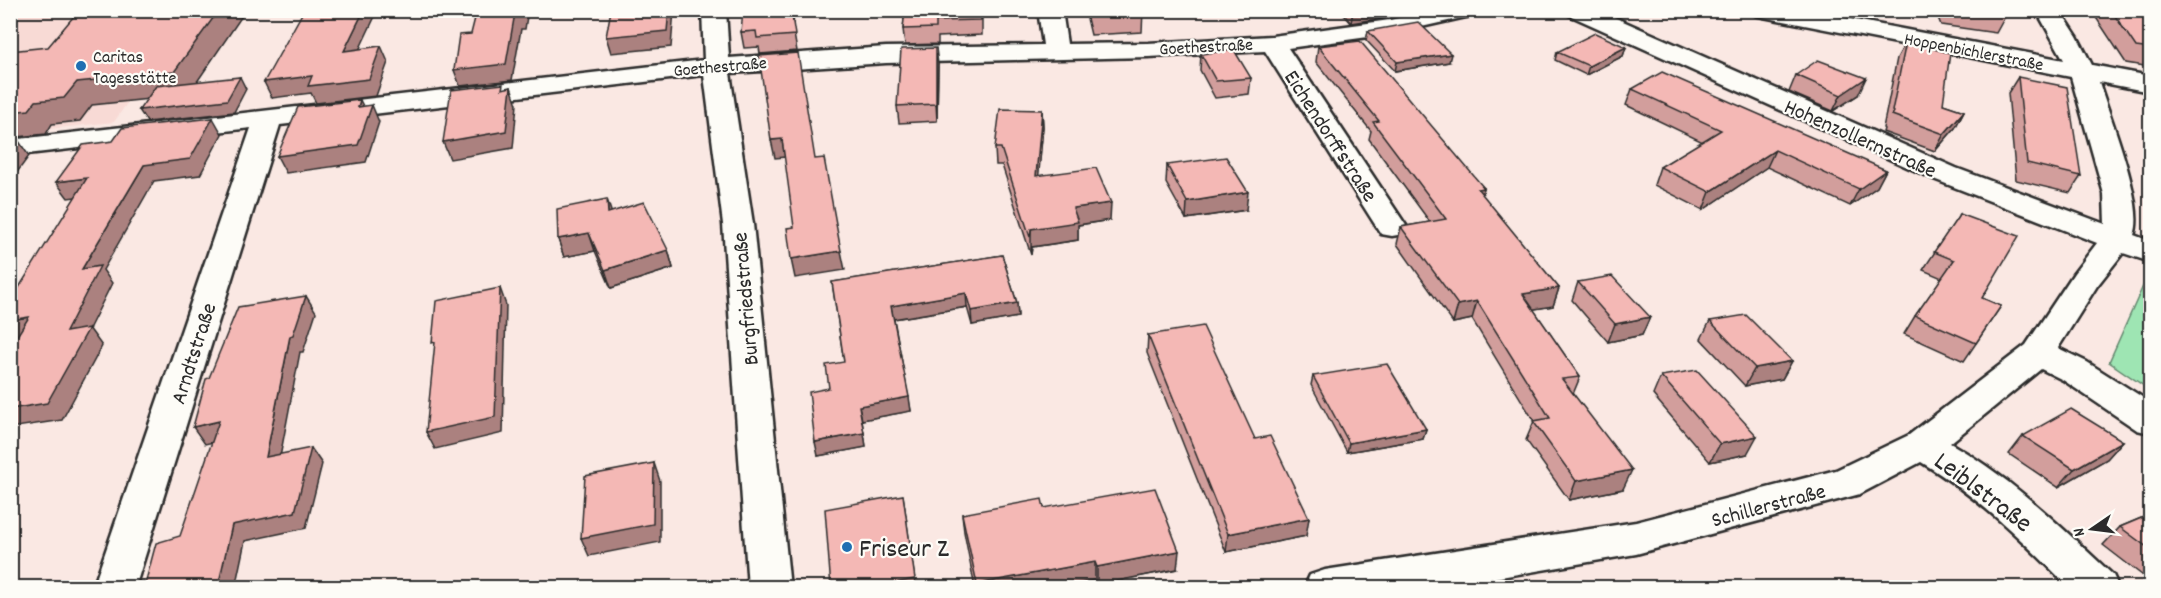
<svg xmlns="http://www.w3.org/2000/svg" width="2161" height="598" font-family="Dekko,sans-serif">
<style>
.built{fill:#f8dad5}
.green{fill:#9ee5b3;stroke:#64886f;stroke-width:1.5}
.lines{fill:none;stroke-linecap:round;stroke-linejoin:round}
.minor-casing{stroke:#2b2b2b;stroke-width:5}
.minor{fill:#fdfcf7;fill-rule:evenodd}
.wall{fill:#d29e9c;stroke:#2b2b2b;stroke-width:1.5}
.shaded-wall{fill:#ab817f;stroke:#2b2b2b;stroke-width:1.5}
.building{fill:#f4b8b5;stroke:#2b2b2b;stroke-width:1.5}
.poi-dot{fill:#1f6fb2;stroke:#fdfcf7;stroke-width:2}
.labels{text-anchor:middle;stroke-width:4.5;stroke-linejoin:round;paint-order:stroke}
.far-street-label{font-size:18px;fill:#2b2b2b;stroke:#fdfcf7}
.far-poi-label{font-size:18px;fill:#2b2b2b;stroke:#fdfcf7;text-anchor:start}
.street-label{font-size:22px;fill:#2b2b2b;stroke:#fdfcf7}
.near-street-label{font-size:27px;fill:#2b2b2b;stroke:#fdfcf7}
.near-poi-label{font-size:27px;fill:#2b2b2b;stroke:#fdfcf7;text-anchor:start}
</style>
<rect width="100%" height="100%" fill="#fae8e3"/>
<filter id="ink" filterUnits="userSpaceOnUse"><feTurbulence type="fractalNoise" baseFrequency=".0167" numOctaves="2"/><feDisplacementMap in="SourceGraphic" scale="12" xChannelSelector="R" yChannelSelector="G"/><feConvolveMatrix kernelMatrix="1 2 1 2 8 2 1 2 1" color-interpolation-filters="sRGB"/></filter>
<g filter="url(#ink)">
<path class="built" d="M10,11H191L114,122L11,133Z"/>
<path class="green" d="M2148,275L2150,276V390L2109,362Z"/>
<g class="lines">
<defs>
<g id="minor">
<path d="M702,10H726L729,58L886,47L1043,45L1038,10H1062L1067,44L1148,43L1272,36L1390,20L1432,10H1478L1475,15L1390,34L1288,48L1407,227L1403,234L1392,236L1381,234L1265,51L1148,57L886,63L730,73L753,224L790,588H748L723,224L704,75L280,125L135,588H93L251,128L10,156V140L704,60Z"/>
<path d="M1566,10H1598L1956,168L2105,224L2104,194L2071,77L1763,17L1755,15L1752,10H1803L2064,60L2036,10H2060L2077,36L2092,65L2150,76V92L2099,82C2109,115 2146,205 2134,235L2150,241V262L2123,253L2097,286L2058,348L2087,362L2150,402V433L2137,430L2063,380L2041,369L1950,443C2012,478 2061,527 2113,575L2119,588H2070C2022,540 1979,497 1921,462L1860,494L1636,554L1436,588H1304L1310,575L1325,570L1636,522L1836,470L1909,435L2026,345L2074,273L2097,243L1936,180L1569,15Z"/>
</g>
</defs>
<use href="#minor" class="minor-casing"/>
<use href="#minor" class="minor"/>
</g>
<g class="wall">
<path d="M905,10H982V35L938,37V44L905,45L903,29Z"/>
<path d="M1085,10H1143L1142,32L1091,35Z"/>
<path d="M1340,10H1401L1400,15L1351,23Z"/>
<path d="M1935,10H2008V11L1996,33L1941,25Z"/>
<path d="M2091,10H2151V67L2126,63Z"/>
<path d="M793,28L797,51L760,54L759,47L744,48L741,32Z"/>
<path d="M1368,31L1449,62L1395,71L1366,40Z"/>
<path d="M1906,42L1943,104L1964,111L1955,128L1935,151L1883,132L1884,129L1883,128L1897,58Z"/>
<path d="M1318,46L1484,188L1482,195L1559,288L1553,306L1533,309L1580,377L1573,394L1623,489L1569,500L1526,440L1534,421L1472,319L1453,323L1397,244L1401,227L1430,222L1369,139L1371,131L1316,62Z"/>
<path d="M1626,47L1623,56L1586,75L1555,60L1557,52Z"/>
<path d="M1201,54L1251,78L1249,94L1215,98L1200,70Z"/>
<path d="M938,64L937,121L899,123L897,106Z"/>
<path d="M1796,75L1858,95L1833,111L1789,92Z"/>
<path d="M2018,77L2081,176L2070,193L2016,180L2008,93Z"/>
<path d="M1632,89L1886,170L1877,187L1850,206L1767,167L1703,210L1654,185L1660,167L1703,142L1626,105Z"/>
<path d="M1042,110L1043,127L1038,176L1110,220L1078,225V240L1032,247L1031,255L1002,165H996L995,148Z"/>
<path d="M2151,112V131L2147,118Z"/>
<path d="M1167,165L1246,210L1186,219L1166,183Z"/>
<path d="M611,212L668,250L673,268L611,288L595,251L564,257L558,239Z"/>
<path d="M1960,214L1982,298L2001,306L1964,361L1904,334L1915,316L1942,278L1923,270Z"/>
<path d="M1002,255L1017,303L1018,317L972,325L967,307L894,319L911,411L862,420L866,447L818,456L829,388L844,362L832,282Z"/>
<path d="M1578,282L1650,317L1642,335L1608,342L1572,300Z"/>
<path d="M1710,321L1792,361L1782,379L1745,386L1701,339Z"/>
<path d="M1148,335L1255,439L1306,536L1226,552L1147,353Z"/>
<path d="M1313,376L1426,429L1423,439L1347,452L1311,385Z"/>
<path d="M1661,376L1747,454L1710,462L1653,395Z"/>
<path d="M2023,436L2123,441L2107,459L2058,487L2009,454Z"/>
<path d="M1044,508L1177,569L1097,585L1095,580L1056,588H975L964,532L962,514Z"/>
<path d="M2151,514V582L2103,545L2120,527Z"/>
</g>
<g class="shaded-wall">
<path d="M219,10H246L188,95L92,105L80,121L52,124L46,134L16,137L29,156L10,182V112L77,82Z"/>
<path d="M364,10H378L351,67L344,51Z"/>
<path d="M520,10H528L525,29H521L512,80L460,86L454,70L515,13Z"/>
<path d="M669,10H674L671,47L611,53L606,37Z"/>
<path d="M791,10H794L793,28Z"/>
<path d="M1353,10H1401L1400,15L1351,23Z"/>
<path d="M381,46L388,62L376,96L316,103L311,93L272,98L264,82Z"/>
<path d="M1626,47L1623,56L1586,75L1589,66Z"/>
<path d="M936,48L938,64L937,121L936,104Z"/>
<path d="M1451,54L1449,62L1395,71L1397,62Z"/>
<path d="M240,77L246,89L234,112L147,122L139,110Z"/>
<path d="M1866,78L1858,95L1833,111L1841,95Z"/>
<path d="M511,87L517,104L513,148L450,159L443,142Z"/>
<path d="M360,100L368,116L372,105L379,122L366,162L286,173L277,156L358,107Z"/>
<path d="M1042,110L1043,127L1037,194L1036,176Z"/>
<path d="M1964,111L1955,128L1935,151L1944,134Z"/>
<path d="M213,118L222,134L200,175L154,181L103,270L112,283L88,331L89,328L102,346L62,420L10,428V409L66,332L82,269L144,165Z"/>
<path d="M782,139L785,157L775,158L771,140Z"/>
<path d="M1775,150L1767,167L1703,210L1710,192Z"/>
<path d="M1886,170L1877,187L1850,206L1859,189Z"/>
<path d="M87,178L98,194L68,198L56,182Z"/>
<path d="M1484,188L1479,206L1478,189Z"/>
<path d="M1248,192L1246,210L1186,219L1187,202Z"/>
<path d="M607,199L613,217L608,213Z"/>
<path d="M1111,203L1110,220L1078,225V240L1032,247L1031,255V229L1073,208Z"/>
<path d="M589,233L595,251L564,257L558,239Z"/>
<path d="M668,250L673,268L611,288L605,270Z"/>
<path d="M841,251L845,270L795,278L791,259Z"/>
<path d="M500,288L506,305L503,433L435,449L426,432Z"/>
<path d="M1559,288L1553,306L1517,312L1523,294Z"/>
<path d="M966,293L967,307L893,319L891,306Z"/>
<path d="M306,296L316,312L303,352H300L277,473L266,457L290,336Z"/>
<path d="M1477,301L1472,319L1453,323L1458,305Z"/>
<path d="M1017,303L1018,317L972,325L971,311Z"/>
<path d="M29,317L42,334L11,340L10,338V320Z"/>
<path d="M1650,317L1642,335L1608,342L1615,324Z"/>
<path d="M1792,361L1782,379L1745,386L1755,368Z"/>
<path d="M909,397L911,411L862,420L859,406Z"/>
<path d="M219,421L231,438L205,444L193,427Z"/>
<path d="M1426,429L1423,439L1347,452L1349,443Z"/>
<path d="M864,433L866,447L818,456L815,442Z"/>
<path d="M1757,436L1747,454L1710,462L1720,444Z"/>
<path d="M2123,441L2107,459L2058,487L2074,469Z"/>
<path d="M311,448L322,464L306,528L245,541L235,588H217L232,525Z"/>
<path d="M654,463L660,481V542L589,556L581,538Z"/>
<path d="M1632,470L1623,489L1569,500L1576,481Z"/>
<path d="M903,495L916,588H868Z"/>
<path d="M1309,518L1306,536L1226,552L1228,534Z"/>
<path d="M1179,551L1177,569L1097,585V567Z"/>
<path d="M1095,562V580L1056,588H977V584Z"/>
</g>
<g class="building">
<path d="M79,10H219L174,72L77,82L64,98L36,101L29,110L10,112V51L48,47Z"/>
<path d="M304,10H364L344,51L381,46L369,79L308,86L312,76L264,82Z"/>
<path d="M477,10H520V13H515L506,64L454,70L459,35L471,34Z"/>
<path d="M611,10H669L667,31L606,37Z"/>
<path d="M743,10H791L795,35L757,38L756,31L741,32Z"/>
<path d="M905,10H981V20L936,21V28L903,29Z"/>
<path d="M1090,10H1142L1091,13Z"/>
<path d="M2111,10H2151V49L2136,47Z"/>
<path d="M1418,22L1451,54L1397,62L1368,31Z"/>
<path d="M1595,33L1626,47L1589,66L1557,52Z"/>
<path d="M1360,41L1484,188L1478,189L1559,288L1523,294L1580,377L1562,379L1632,470L1576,481L1533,421L1550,418L1477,301L1458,305L1401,227L1446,219L1373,122L1379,121L1318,46Z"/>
<path d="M1906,42L1950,53L1943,104L1964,111L1944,134L1892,115L1894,112L1892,111Z"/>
<path d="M936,48V104L897,106L901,49Z"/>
<path d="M1234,50L1251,78L1216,81L1201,54Z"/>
<path d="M798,53L815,159L824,158L841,251L791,259L787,228L794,227L782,139L771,140L759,56Z"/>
<path d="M1818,60L1866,78L1841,95L1796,75Z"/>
<path d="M1662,72L1886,170L1859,189L1775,150L1710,192L1660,167L1721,130L1632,89Z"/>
<path d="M240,77L227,100L139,110L156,86Z"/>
<path d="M2018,77L2067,87L2081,176L2027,163Z"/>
<path d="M503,84L502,89L511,87L506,131L443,142L451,90Z"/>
<path d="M360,100L358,107L372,105L358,145L277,156L298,107Z"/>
<path d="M1000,109L1042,110L1036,176L1096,168L1111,203L1073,208L1078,222L1031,229L1030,237L1001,148H995Z"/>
<path d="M213,118L190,159L144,165L82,269L100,266L66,332L89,328L47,403L10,409V347L29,317L10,320V302L87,178L56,182L83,145L113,141L122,128Z"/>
<path d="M1226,157L1248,192L1187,202L1167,165Z"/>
<path d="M607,199L608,213L644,202L668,250L605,270L589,233L558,239L557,209Z"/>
<path d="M1960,214L2019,236L1982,298L2001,306L1976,343L1915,316L1954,260L1934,252Z"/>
<path d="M1002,255L1017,303L971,311L966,293L891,306L909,397L859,406L864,433L815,442L809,392L829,388L826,365L844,362L832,282Z"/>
<path d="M1612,276L1650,317L1615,324L1578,282Z"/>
<path d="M500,288L495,417L426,432L435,342L432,343L436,301Z"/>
<path d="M306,296L293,335L290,336L266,457L311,448L295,512L232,525L220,578L217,588H144L156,543L180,536L219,421L193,427L206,379L209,378L238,307Z"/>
<path d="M1746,315L1792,361L1755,368L1710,321Z"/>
<path d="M1203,326L1255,439L1270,436L1309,518L1228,534L1148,335Z"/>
<path d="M1387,364L1426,429L1349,443L1313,376Z"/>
<path d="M1697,370L1757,436L1720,444L1661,376Z"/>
<path d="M2071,409L2123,441L2074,469L2023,436Z"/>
<path d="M654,463L653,524L581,538L585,476Z"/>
<path d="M1155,488L1179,551L1097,567L1095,562L977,584L962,514L1042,499L1044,508Z"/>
<path d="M903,495L915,579L868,588H831L825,509Z"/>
<path d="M2151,514V550L2120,527Z"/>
<path d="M1708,583L1712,588H1688Z"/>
<path d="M687,584V588H668Z"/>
</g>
</g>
<g class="poi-dot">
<circle cx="81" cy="66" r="6"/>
<circle cx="847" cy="547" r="6"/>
</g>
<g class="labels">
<g class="far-street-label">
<text transform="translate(1206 46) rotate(-3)" y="6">Goethestraße</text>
<text transform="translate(1974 51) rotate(11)" y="6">Hoppenbichlerstraße</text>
<text transform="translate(720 66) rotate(-5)" y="6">Goethestraße</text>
</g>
<g class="far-poi-label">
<text x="93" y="62">Caritas<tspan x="93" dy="21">Tagesstätte</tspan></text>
</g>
<g class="street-label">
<text transform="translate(1332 135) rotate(57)" y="8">Eichendorffstraße</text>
<text transform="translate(1861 137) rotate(24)" y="8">Hohenzollernstraße</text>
<text transform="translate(744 299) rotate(-95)" y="8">Burgfriedstraße</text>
<text transform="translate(192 353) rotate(-72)" y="8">Arndtstraße</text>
<text transform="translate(1768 504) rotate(-15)" y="8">Schillerstraße</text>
</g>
<g class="near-street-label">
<text transform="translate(1984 491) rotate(37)" y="9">Leiblstraße</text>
</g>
<g class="near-poi-label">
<text x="859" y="556">Friseur Z</text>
</g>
</g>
<rect width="2161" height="598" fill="none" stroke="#fdfcf7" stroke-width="36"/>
<rect x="18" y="18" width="2125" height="562" fill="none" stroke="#2b2b2b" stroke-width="2" filter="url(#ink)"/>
<g transform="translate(2092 529) rotate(256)" stroke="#fdfcf7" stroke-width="4.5" paint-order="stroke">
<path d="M0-4.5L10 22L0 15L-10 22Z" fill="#2b2b2b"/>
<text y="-9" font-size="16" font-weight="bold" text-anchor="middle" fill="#2b2b2b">N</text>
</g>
</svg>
